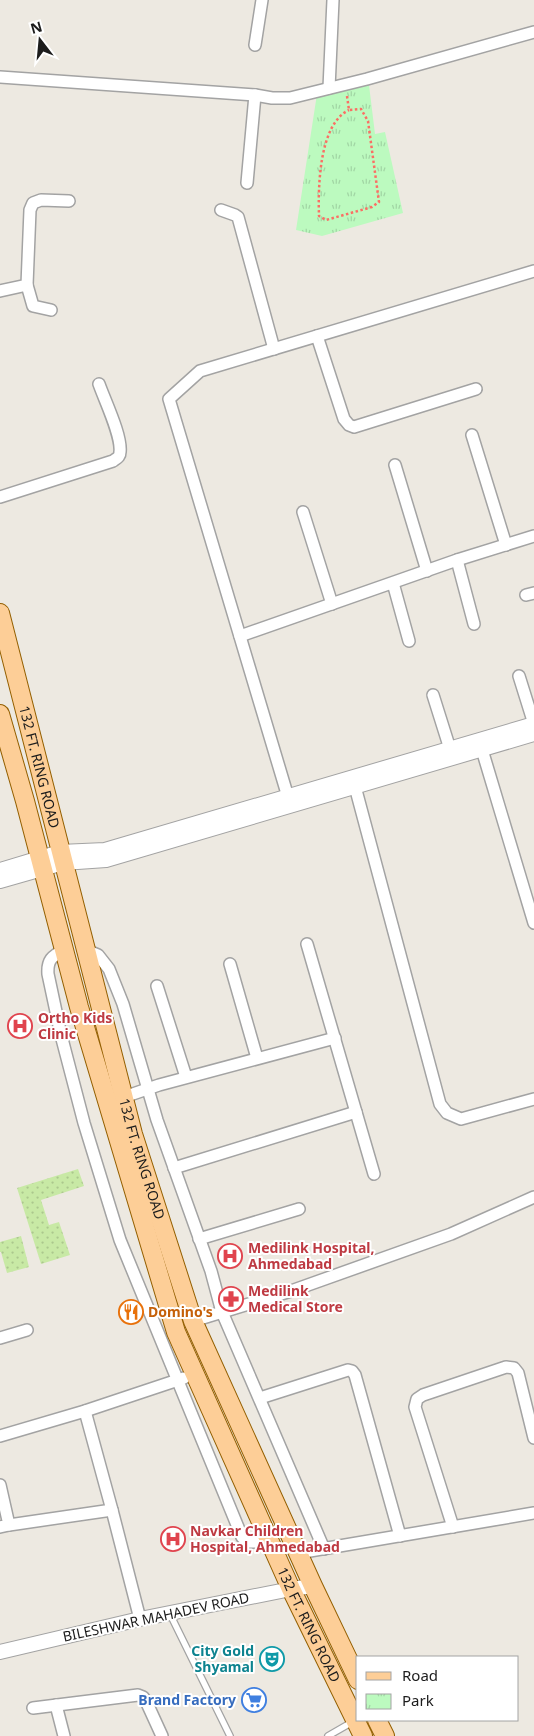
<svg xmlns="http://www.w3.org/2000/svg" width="534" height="1736" font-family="'Noto Sans',sans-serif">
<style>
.grass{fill:url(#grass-dots)}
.park{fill:url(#park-tufts)}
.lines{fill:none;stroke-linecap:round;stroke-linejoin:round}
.service-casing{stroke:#a3a3a3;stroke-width:8}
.minor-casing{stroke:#a3a3a3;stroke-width:14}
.tertiary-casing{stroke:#a3a3a3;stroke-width:16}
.primary-casing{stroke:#935f00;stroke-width:20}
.path{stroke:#fb6f64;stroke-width:2.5;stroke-dasharray:2.5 2.5;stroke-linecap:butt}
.service{stroke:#fff;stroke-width:5.5}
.minor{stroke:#fff;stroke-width:11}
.tertiary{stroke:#fff;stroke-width:14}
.primary{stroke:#fdce97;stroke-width:18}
.labels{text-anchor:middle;stroke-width:4;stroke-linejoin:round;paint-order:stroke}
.street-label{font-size:14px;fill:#1c1c1c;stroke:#fff}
.health-label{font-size:14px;font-weight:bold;fill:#be3a42;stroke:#fff;text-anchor:start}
.food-label{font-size:14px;font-weight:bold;fill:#c56008;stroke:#fff;text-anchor:start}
.culture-label{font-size:14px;font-weight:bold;fill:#0d838f;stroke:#fff;text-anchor:end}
.shop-label{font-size:14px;font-weight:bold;fill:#366cbe;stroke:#fff;text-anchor:end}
</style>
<defs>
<pattern id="grass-dots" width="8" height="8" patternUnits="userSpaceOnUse" patternTransform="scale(1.25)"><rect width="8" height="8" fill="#c8e9a5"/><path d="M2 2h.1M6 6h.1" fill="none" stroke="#abc78d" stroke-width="1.8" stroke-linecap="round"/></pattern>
<pattern id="park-tufts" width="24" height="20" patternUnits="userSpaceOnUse" patternTransform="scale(1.25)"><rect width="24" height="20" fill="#bcfabf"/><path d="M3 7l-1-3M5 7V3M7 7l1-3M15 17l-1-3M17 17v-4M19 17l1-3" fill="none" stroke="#a1d6a4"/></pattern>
</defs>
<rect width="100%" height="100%" fill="#ede9e1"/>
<g class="grass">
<path d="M78,1169L84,1186L41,1200L49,1225L59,1222L70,1255L41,1264L17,1188Z"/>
<path d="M21,1236L29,1267L7,1273L1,1252H0V1242Z"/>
</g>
<path class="park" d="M369,85L375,134L385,132L403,213L322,236L296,230L317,94Z"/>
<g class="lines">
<defs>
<g id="service">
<path d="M170,1614L230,1736"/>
<path d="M328,1736L354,1721"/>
</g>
<g id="minor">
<path d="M255,45L262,0"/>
<path d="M0,77L255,95L272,98H290L367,79L534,32"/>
<path d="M329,88L333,0"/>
<path d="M247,183L255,95"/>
<path d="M221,210L235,215L238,217L274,349"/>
<path d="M27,285L33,306L51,310"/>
<path d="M0,291L27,285L30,210L33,203L41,200L69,201"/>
<path d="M317,336L344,419L349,425L354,427L476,389"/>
<path d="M472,435L506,545"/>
<path d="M395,465L427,571"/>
<path d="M0,497L113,461C117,458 120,457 120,452C122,436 105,401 99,384"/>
<path d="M303,512L332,604"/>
<path d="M457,560L474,624"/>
<path d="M393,583L409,641"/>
<path d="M526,595L534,593"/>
<path d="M240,636L457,560L534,536"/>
<path d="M519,676L534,724"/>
<path d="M433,695L450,749"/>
<path d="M480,743L534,923"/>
<path d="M353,779L440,1104L447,1113L461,1119L534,1099"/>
<path d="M288,797L169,399L200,371L534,271"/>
<path d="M307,944L374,1174"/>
<path d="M64,950C52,956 47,960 48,974L61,1035L84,1123L120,1240L242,1537L249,1542H271"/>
<path d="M86,950L98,955L109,969L123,1004L157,1120L211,1271L222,1312L324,1549"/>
<path d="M230,964L257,1058"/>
<path d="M157,986L186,1077"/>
<path d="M124,1097L159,1085L335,1038"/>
<path d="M174,1168L356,1112"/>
<path d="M199,1239L299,1209"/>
<path d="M193,1321L291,1291L451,1234L534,1197"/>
<path d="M0,1338L27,1330"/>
<path d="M260,1398L348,1370L352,1371L355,1375L400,1536"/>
<path d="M0,1436L85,1411L184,1378"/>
<path d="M0,1485L9,1525L0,1527"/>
<path d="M112,1510L140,1619"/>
<path d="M9,1525L112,1510L85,1411"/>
<path d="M453,1527L415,1407L417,1399L423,1395L506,1367L514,1368L518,1373L534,1438"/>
<path d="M298,1553L534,1513"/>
<path d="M56,1705L64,1736"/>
<path d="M33,1708L138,1695L143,1697L146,1701L162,1736"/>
</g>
<g id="tertiary">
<path d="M0,870L60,852L105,850L534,724"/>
<path d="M0,881L63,863L106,860L534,734"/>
<path d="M0,1652L140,1619L291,1589L313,1586"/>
</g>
<g id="primary">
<path id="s1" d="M0,613L133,1134L193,1321L313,1586L358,1680"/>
<path id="s2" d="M0,714L25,801L79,1007L176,1332L291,1589L363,1736"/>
<path d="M377,1720L385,1736"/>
</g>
</defs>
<use href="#service" class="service-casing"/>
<use href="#minor" class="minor-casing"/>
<use href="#tertiary" class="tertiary-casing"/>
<use href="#primary" class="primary-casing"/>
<path class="path" d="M347,96L349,110L361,109L368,121L379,202L372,207L326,220L319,216C318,187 319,124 349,110"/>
<use href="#service" class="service"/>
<use href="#minor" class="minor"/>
<use href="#tertiary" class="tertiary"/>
<use href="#primary" class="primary"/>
</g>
<defs>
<symbol id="hospital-ring" viewBox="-11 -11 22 22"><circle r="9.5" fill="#fff" stroke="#e0444e" stroke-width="1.5"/><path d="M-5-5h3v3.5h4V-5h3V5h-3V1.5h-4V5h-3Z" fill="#e0444e"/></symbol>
<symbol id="pharmacy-ring" viewBox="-11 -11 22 22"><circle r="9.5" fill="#fff" stroke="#e0444e" stroke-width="1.5"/><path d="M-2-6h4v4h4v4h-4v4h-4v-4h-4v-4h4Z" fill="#e0444e"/></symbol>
<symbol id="restaurant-ring" viewBox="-11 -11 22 22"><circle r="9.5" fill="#fff" stroke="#e8710a" stroke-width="1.5"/><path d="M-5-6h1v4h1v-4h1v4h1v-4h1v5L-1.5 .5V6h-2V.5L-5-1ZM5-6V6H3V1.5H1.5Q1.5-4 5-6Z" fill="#e8710a"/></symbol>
<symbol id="theatre-ring" viewBox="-11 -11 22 22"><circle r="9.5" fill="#fff" stroke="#0f9aa8" stroke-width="1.5"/><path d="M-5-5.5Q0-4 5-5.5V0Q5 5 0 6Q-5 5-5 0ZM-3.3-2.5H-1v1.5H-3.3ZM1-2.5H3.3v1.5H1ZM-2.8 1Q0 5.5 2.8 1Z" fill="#0f9aa8"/></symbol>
<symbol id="supermarket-ring" viewBox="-11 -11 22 22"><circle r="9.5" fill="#fff" stroke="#3f7fe0" stroke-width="1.5"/><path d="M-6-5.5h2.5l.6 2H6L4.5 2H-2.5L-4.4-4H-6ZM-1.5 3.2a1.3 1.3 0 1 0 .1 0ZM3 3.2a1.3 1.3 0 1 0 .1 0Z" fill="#3f7fe0"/></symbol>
</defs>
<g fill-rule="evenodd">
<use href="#hospital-ring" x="6" y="1012" width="28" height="28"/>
<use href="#hospital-ring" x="216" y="1242" width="28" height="28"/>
<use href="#pharmacy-ring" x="217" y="1285" width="28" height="28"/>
<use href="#restaurant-ring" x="117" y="1298" width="28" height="28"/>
<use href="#hospital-ring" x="159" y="1525" width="28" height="28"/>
<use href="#theatre-ring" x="258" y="1645" width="28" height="28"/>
<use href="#supermarket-ring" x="240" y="1686" width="28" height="28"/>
</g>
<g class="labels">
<g class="street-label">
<text dy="5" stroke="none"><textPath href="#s1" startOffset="159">132 FT. RING ROAD</textPath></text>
<text dy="5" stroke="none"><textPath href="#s1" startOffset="564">132 FT. RING ROAD</textPath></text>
<text transform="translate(156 1617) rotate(-12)" y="5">BILESHWAR MAHADEV ROAD</text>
<text dy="5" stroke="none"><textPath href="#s2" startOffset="964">132 FT. RING ROAD</textPath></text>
</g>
<g class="health-label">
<text x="38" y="1023">Ortho Kids<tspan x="38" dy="16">Clinic</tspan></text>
<text x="248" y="1253">Medilink Hospital,<tspan x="248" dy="16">Ahmedabad</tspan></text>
<text x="248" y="1296">Medilink<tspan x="248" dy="16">Medical Store</tspan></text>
<text x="190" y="1536">Navkar Children<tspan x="190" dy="16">Hospital, Ahmedabad</tspan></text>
</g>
<g class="food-label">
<text x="148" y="1317">Domino's</text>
</g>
<g class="culture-label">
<text x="254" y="1656">City Gold<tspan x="254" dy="16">Shyamal</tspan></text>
</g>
<g class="shop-label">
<text x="236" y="1705">Brand Factory</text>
</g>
</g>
<rect x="356" y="1656" width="162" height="65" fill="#ffffff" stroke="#a4a4a4"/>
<rect x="366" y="1672" width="25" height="8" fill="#fdce97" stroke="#a4a4a4"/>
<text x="402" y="1681" font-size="15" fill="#1c1c1c">Road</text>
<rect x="366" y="1694" width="25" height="15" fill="url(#park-tufts)" stroke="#a4a4a4"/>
<text x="402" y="1706" font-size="15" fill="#1c1c1c">Park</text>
<g transform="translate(40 40) rotate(344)" stroke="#ffffff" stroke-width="4" paint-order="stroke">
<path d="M0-4L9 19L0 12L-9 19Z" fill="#1c1c1c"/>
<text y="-8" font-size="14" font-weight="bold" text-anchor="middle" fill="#1c1c1c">N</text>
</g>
</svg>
